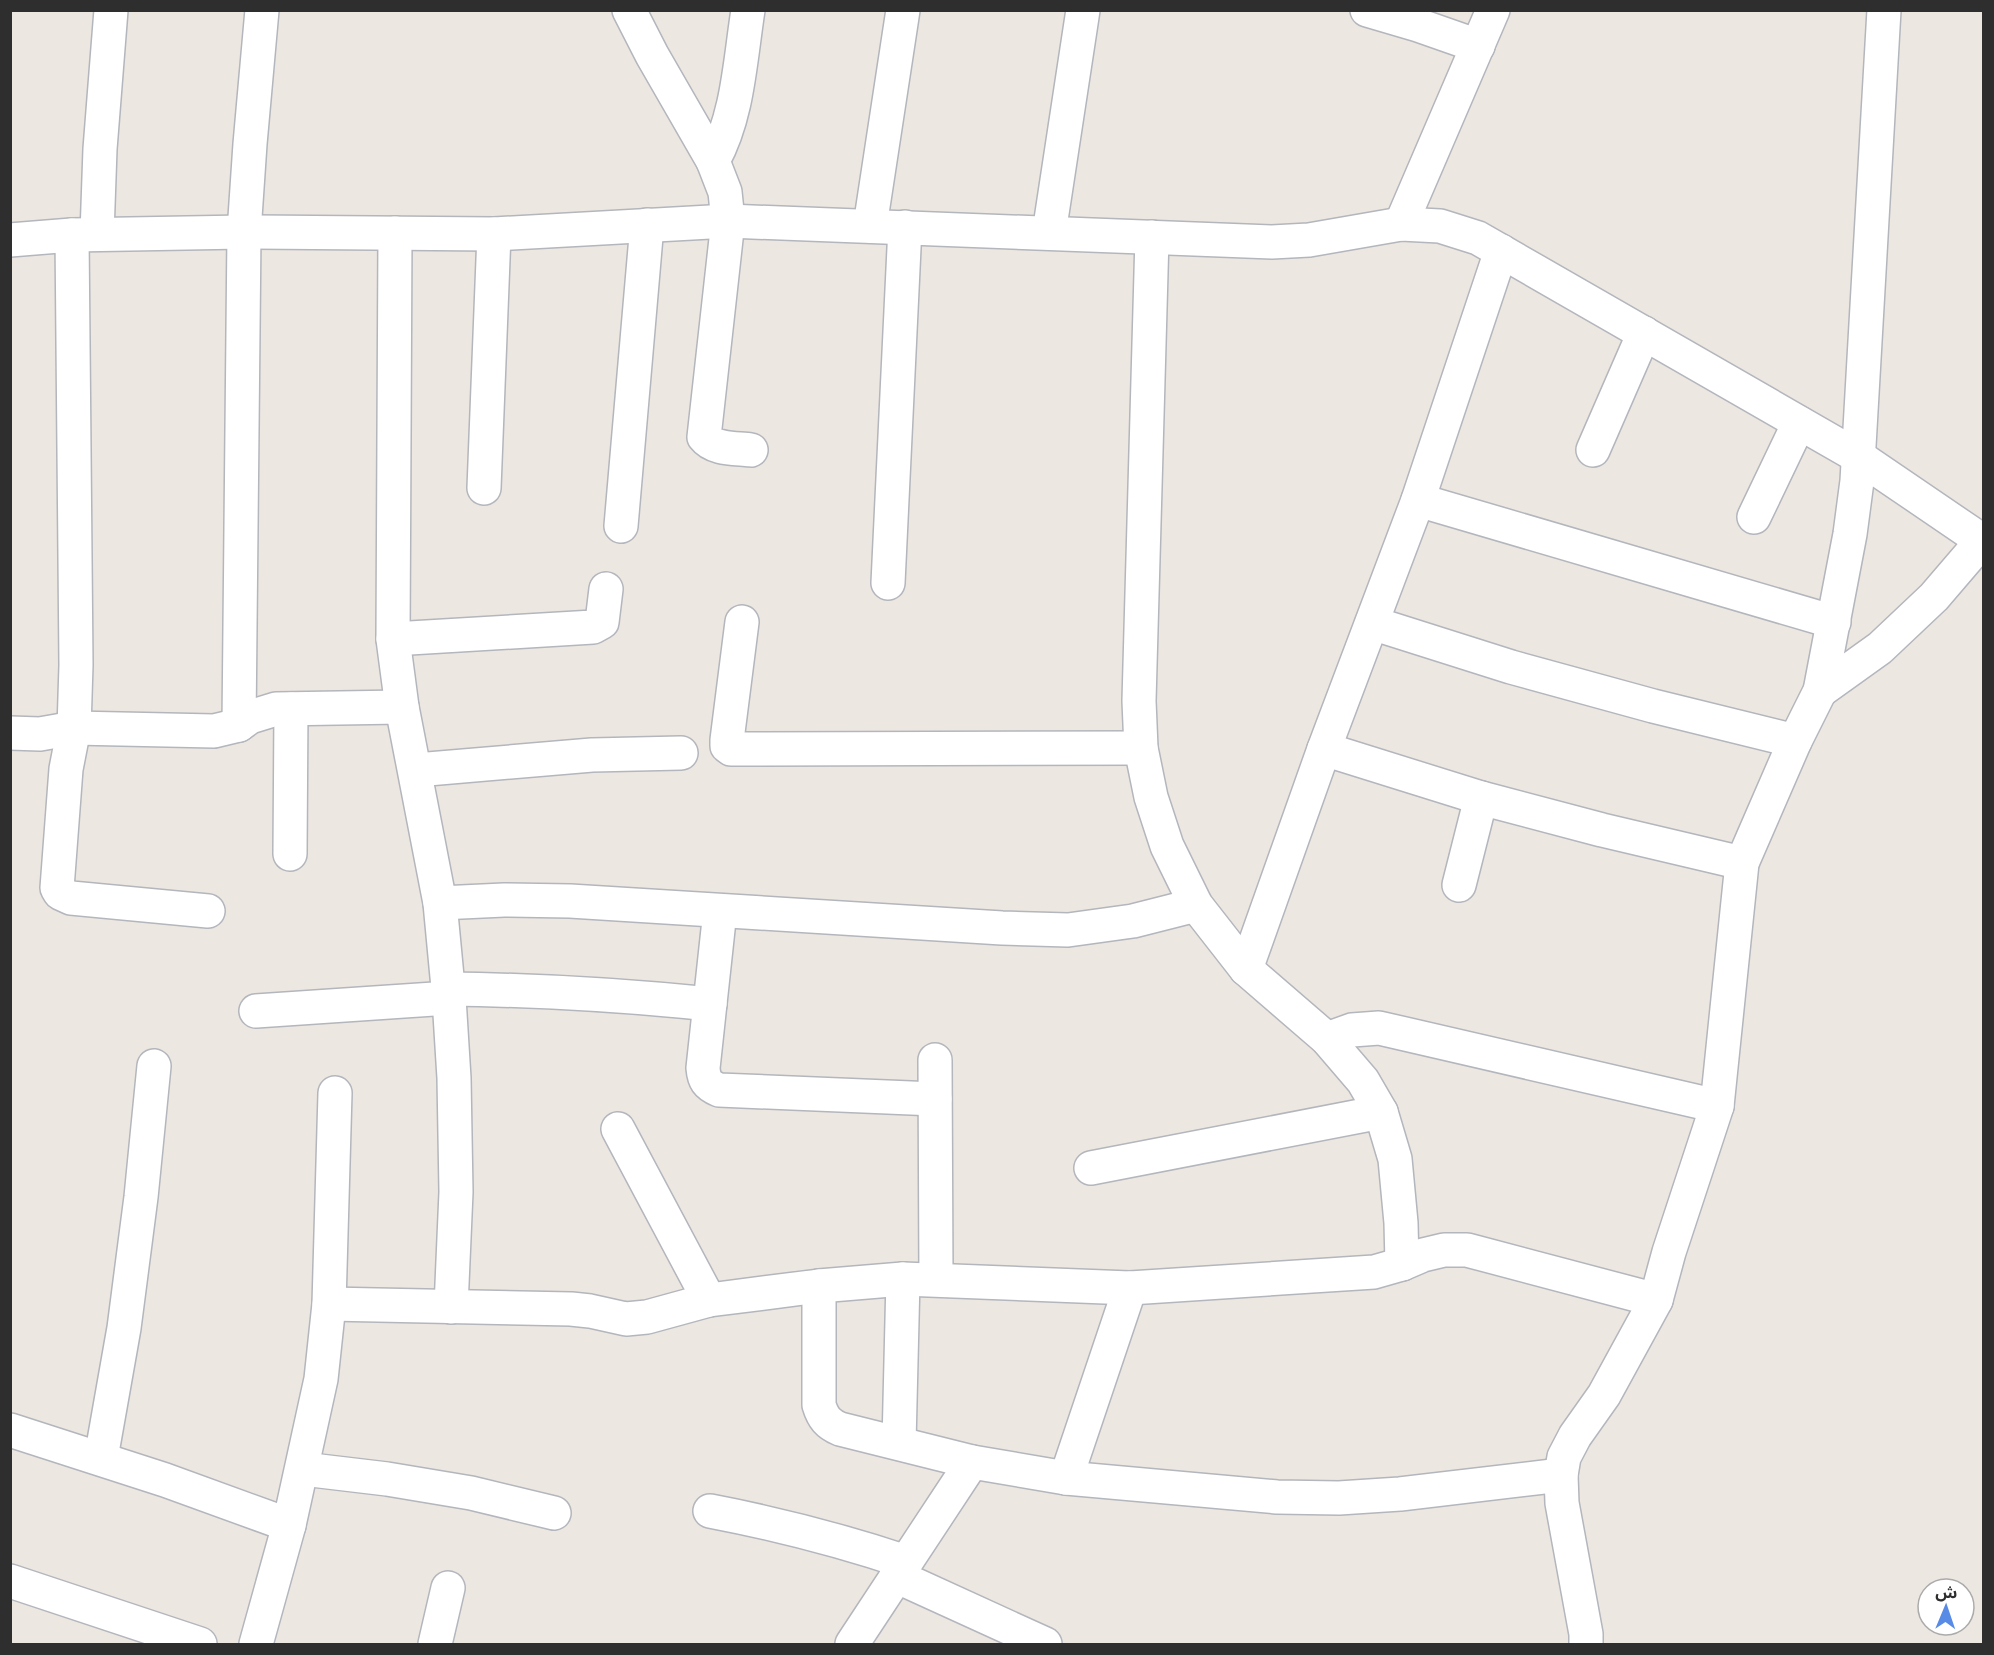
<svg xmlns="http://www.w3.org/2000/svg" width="1994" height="1655" font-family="'Source Sans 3','Noto Sans Arabic',sans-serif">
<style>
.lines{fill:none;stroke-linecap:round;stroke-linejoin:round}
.minor-casing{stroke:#b3b6bc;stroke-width:36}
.minor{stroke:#fff;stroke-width:33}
</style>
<rect width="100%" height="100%" fill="#ede7e2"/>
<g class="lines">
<defs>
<g id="minor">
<path d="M629,10L652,55L713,161L725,192L728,221L704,437C714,450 736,448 751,450"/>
<path d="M1367,10L1418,25L1478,46"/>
<path d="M713,161C738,116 740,61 748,10"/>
<path d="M1401,224L1493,10"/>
<path d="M870,226L903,10"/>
<path d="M395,233L393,639L402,707L440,903L449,998L454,1078L456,1192L451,1307"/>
<path d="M1049,233L1083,10"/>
<path d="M97,234L100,149L111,10"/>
<path d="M72,235L76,665L74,728L66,769L57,888L60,893L71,898L208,911"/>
<path d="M1152,237L1139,701L1141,748L1151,797L1167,846L1196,905L1246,969L1327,1039L1363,1081L1381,1112L1395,1159L1401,1223L1402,1264"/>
<path d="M10,240L72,235L244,232L494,234L728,221L1272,242L1309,240L1401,224L1440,226L1478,238L1859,457L1984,542"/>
<path d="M1593,450L1644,333"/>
<path d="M484,488L494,234"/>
<path d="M1418,500L1834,622"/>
<path d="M1754,517L1799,423"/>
<path d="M621,526L647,225"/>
<path d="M888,583L905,227"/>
<path d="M742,622L727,740V746L731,749L1141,748"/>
<path d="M1372,623L1511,667L1653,706L1795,741"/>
<path d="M393,639L593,627L602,622L606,589"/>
<path d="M1820,691L1880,648L1934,597L1982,541"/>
<path d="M239,725L244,232L250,144L262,10"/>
<path d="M10,733L40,734L74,728L214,731L239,725L250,717L276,709L402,707"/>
<path d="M1324,749L1481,798L1602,830L1742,863"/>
<path d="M416,770L592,755L681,753"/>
<path d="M290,854L291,709"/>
<path d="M1459,885L1481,798"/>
<path d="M440,903L504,900L570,901L1002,928L1068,930L1133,921L1196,905"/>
<path d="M720,911L703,1068C704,1080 707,1085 719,1090L935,1099"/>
<path d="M1246,969L1324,749L1418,500L1501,251"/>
<path d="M448,989C536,990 622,995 710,1004"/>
<path d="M256,1011L449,998"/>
<path d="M1327,1039L1352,1030L1379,1028L1717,1106"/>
<path d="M935,1060L936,1279"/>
<path d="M618,1129L709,1300"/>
<path d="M1091,1168L1381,1112"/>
<path d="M819,1286V1405C823,1418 828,1424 840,1429L972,1462L1066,1478L1277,1497L1339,1498L1400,1494L1561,1475"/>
<path d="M329,1304L571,1309L590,1311L626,1319L647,1317L709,1300L819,1286L903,1279L1130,1288L1374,1272L1402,1264L1423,1255L1444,1250H1467L1656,1300"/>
<path d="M10,1430L165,1480L289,1525"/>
<path d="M899,1443L903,1279"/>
<path d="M101,1458L124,1328L141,1197L154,1066"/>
<path d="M303,1469L387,1479L471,1493L554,1513"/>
<path d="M1066,1478L1130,1288"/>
<path d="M710,1511C778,1524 840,1540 906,1562"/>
<path d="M896,1576L1045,1644"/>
<path d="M10,1581L200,1644"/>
<path d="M256,1644L289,1525L321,1379L329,1304L335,1093"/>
<path d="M435,1644L448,1588"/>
<path d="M852,1644L972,1462"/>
<path d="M1586,1644V1634L1562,1503L1561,1475L1564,1457L1575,1436L1604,1395L1656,1300L1669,1252L1717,1106L1742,863L1795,741L1820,691L1850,534L1857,481L1884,10"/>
</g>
</defs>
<use href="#minor" class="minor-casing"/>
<use href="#minor" class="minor"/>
</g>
<rect width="1994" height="1655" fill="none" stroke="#2e2e2e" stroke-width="24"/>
<g transform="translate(1946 1607) rotate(2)"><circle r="28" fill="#ffffff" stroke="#ababab" stroke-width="1.5"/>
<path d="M0-4.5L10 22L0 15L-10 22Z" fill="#588be5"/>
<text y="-9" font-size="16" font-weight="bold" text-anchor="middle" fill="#2e2e2e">ش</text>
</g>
</svg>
